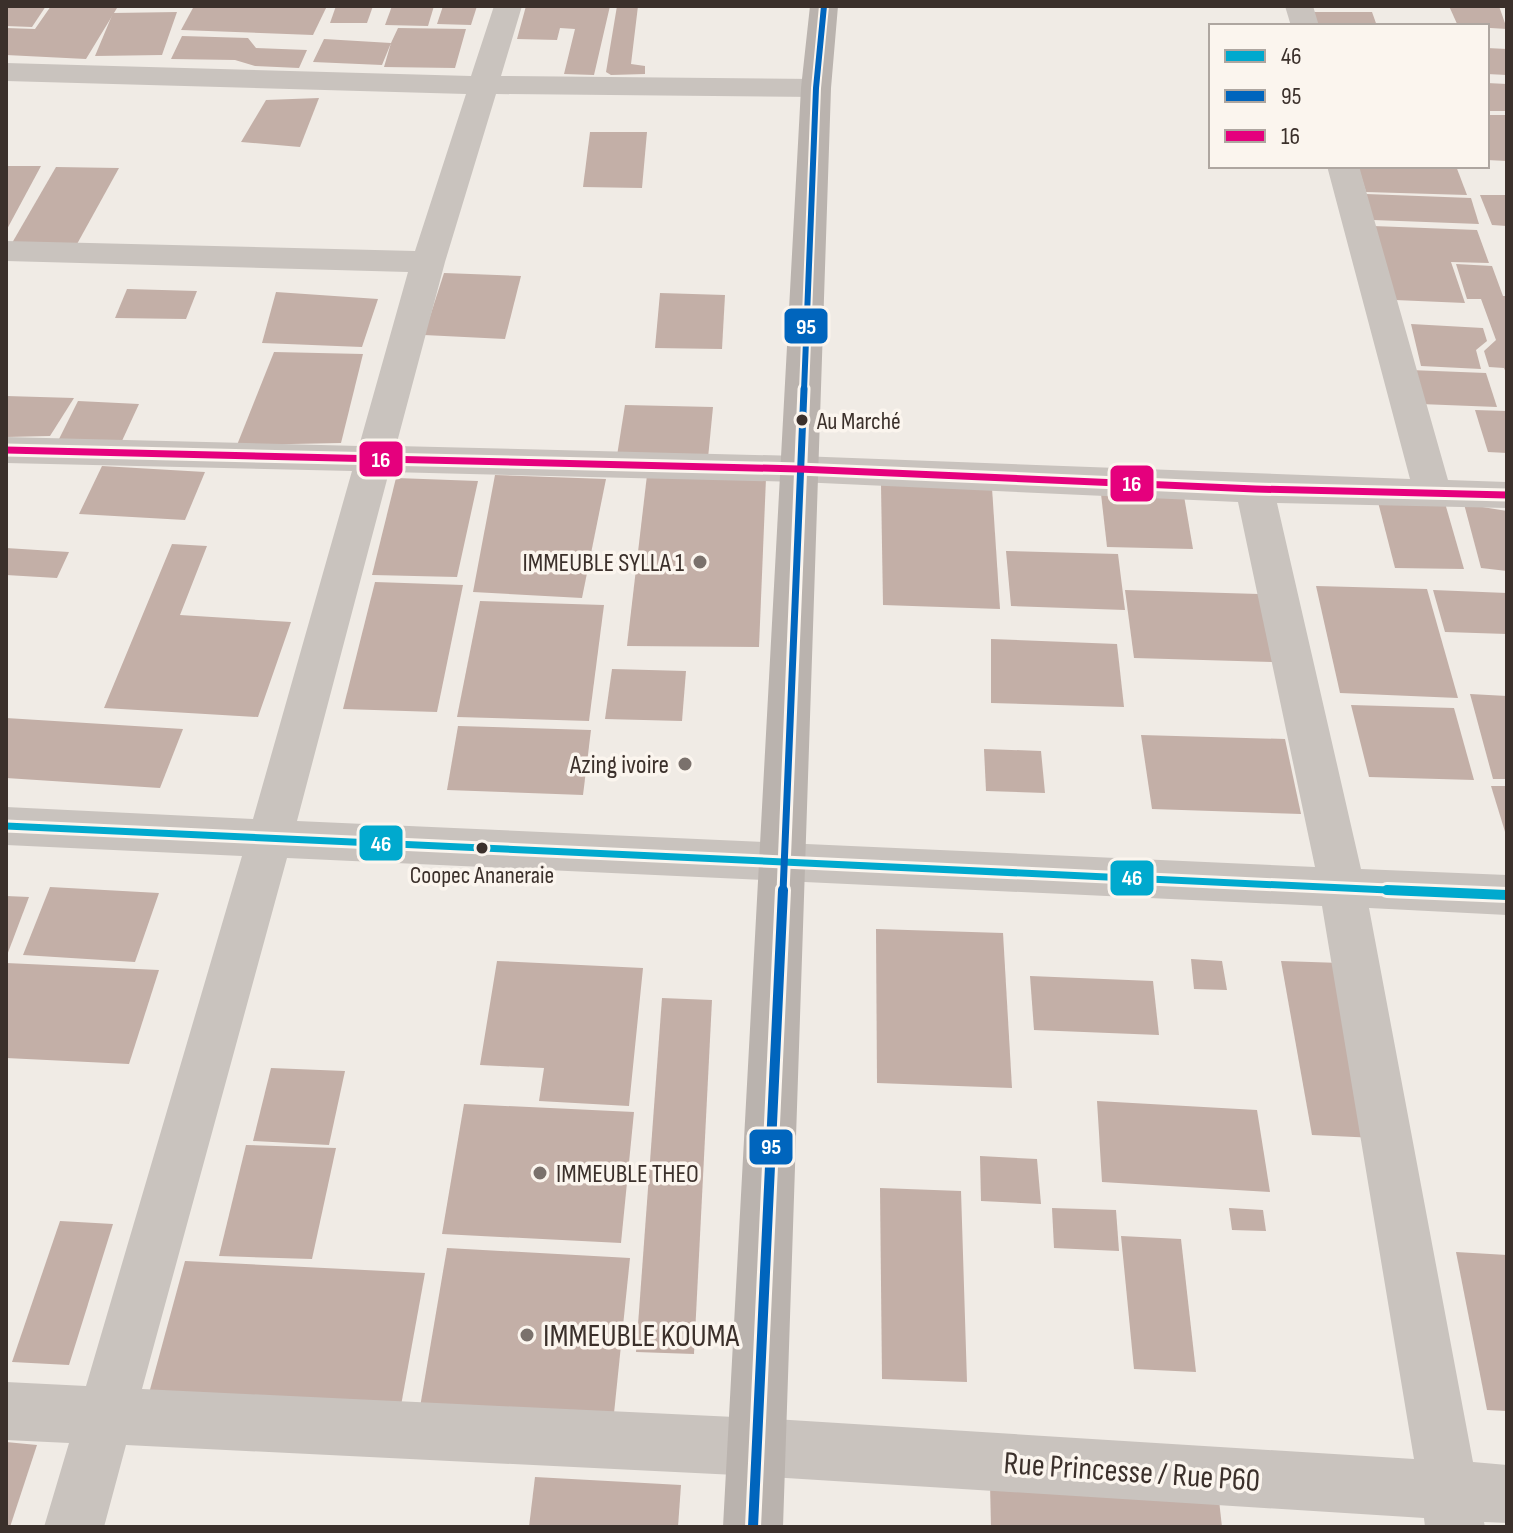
<svg xmlns="http://www.w3.org/2000/svg" width="1513" height="1533" font-family="'Sofia Sans Condensed',sans-serif">
<style>
.building{fill:#c3afa7}
.lines{fill:none;stroke-linecap:round;stroke-linejoin:round}
.street{fill:#c9c3be;fill-rule:evenodd}
.secondary{fill:#bab3ae;fill-rule:evenodd}
.bus-1-far1-casing{stroke:#fbf5ee;stroke-width:13}
.bus-1-casing{stroke:#fbf5ee;stroke-width:16}
.bus-2-far2-casing{stroke:#fbf5ee;stroke-width:10}
.bus-2-far1-casing{stroke:#fbf5ee;stroke-width:13}
.bus-2-casing{stroke:#fbf5ee;stroke-width:16}
.bus-3-casing{stroke:#fbf5ee;stroke-width:13}
.bus-1-far1{stroke:#00a9ce;stroke-width:7}
.bus-1{stroke:#00a9ce;stroke-width:10}
.bus-2-far2{stroke:#0065bd;stroke-width:6}
.bus-2-far1{stroke:#0065bd;stroke-width:7}
.bus-2{stroke:#0065bd;stroke-width:10}
.bus-3{stroke:#e5007d;stroke-width:7}
.bus-dot{fill:#3b302b;stroke:#fbf5ee;stroke-width:3}
.poi-dot{fill:#7a716c;stroke:#fbf5ee;stroke-width:3}
.labels{text-anchor:middle;stroke-width:7;stroke-linejoin:round;paint-order:stroke}
.bus-label{font-size:24px;fill:#3b302b;stroke:#fbf5ee;text-anchor:start}
.poi-label{font-size:26px;fill:#3b302b;stroke:#fbf5ee;text-anchor:end}
.near-poi-label{font-size:32px;fill:#3b302b;stroke:#fbf5ee;text-anchor:start}
.near-street-label{font-size:32px;fill:#3b302b;stroke:#fbf5ee}
.line-badge{stroke:#fbf5ee;stroke-width:3}
.badge-label{font-size:22px;text-anchor:middle;font-weight:bold;fill:#fff}
</style>
<rect width="100%" height="100%" fill="#f0ebe5"/>
<g class="building">
<path d="M6,6H46L32,27L6,26Z"/>
<path d="M51,6L117,8L86,59L6,55V28L35,29Z"/>
<path d="M194,6H327L313,35L181,30Z"/>
<path d="M336,6H373L367,23H330Z"/>
<path d="M392,6H434L428,26L385,25Z"/>
<path d="M443,6H477L471,25L437,24Z"/>
<path d="M526,6H610L594,75L564,74L575,29L560,28L557,40L517,39Z"/>
<path d="M617,6H638L631,64L645,66V74L611,75L606,72Z"/>
<path d="M1449,6H1499L1507,29L1458,26Z"/>
<path d="M177,12L162,55L95,56L113,13Z"/>
<path d="M1312,12H1372L1377,26H1316Z"/>
<path d="M398,28L466,29L455,68L384,67L391,43L382,65L313,62L324,39L391,43Z"/>
<path d="M182,36L248,38L256,48L307,50L299,68L255,66L235,60L171,59Z"/>
<path d="M1487,48L1507,49V75L1487,74Z"/>
<path d="M1487,83L1507,84V111H1487Z"/>
<path d="M319,98L300,147L241,142L266,100Z"/>
<path d="M1487,115H1507V161L1487,160Z"/>
<path d="M590,132H647L642,188L583,187Z"/>
<path d="M6,166H41L6,231Z"/>
<path d="M1358,166H1456L1467,195L1366,192Z"/>
<path d="M56,167L119,168L77,244L12,243Z"/>
<path d="M1366,194L1471,198L1479,224L1373,220Z"/>
<path d="M1480,195H1507V226L1492,225Z"/>
<path d="M1373,226L1477,230L1489,263L1451,262L1465,303L1395,300Z"/>
<path d="M1456,264L1492,266L1503,296H1507V375L1504,368L1489,367L1484,351L1496,340L1481,299H1467Z"/>
<path d="M444,273L521,276L505,339L424,335Z"/>
<path d="M127,289L197,291L186,319L115,318Z"/>
<path d="M276,292L378,299L362,347L262,343Z"/>
<path d="M660,293L725,295L722,349L655,348Z"/>
<path d="M1411,324L1483,328L1487,341L1476,350L1481,369L1421,366Z"/>
<path d="M274,352L363,354L341,443L237,445Z"/>
<path d="M1410,370L1486,373L1497,407L1420,404Z"/>
<path d="M6,396L74,398L50,436L6,437Z"/>
<path d="M78,401L139,404L121,443L59,439Z"/>
<path d="M625,405L713,407L708,458L616,462Z"/>
<path d="M1475,410L1507,411V453L1488,452Z"/>
<path d="M102,466L205,472L185,520L79,514Z"/>
<path d="M495,475L606,479L582,598L473,592Z"/>
<path d="M647,475L766,478L759,647L627,646Z"/>
<path d="M396,478L478,481L457,577L372,575Z"/>
<path d="M881,485L992,488L1000,609L883,605Z"/>
<path d="M1101,494L1184,496L1193,549L1107,547Z"/>
<path d="M1378,502L1445,503L1464,569L1395,568Z"/>
<path d="M1464,504L1507,511V571L1481,568Z"/>
<path d="M172,544L207,546L180,615L291,622L258,717L104,708Z"/>
<path d="M6,548L69,552L57,578L6,575Z"/>
<path d="M1006,551L1118,554L1125,610L1011,606Z"/>
<path d="M375,582L463,585L437,712L343,709Z"/>
<path d="M1316,586L1427,589L1458,698L1340,693Z"/>
<path d="M1125,590L1259,594L1273,662L1134,658Z"/>
<path d="M1433,590L1507,593V634L1445,632Z"/>
<path d="M480,601L604,605L589,721L457,717Z"/>
<path d="M991,639L1117,644L1124,707L991,703Z"/>
<path d="M612,669L686,671L682,721L605,719Z"/>
<path d="M1470,694L1507,696V779H1493Z"/>
<path d="M1351,705L1454,708L1474,780L1369,777Z"/>
<path d="M6,718L183,729L160,788L6,778Z"/>
<path d="M458,726L591,730L583,795L447,790Z"/>
<path d="M1141,735L1285,739L1301,814L1152,809Z"/>
<path d="M984,749L1041,751L1045,793L986,791Z"/>
<path d="M1491,786H1507V835H1506Z"/>
<path d="M50,887L159,893L135,962L23,955Z"/>
<path d="M6,896L29,897L6,958Z"/>
<path d="M876,929L1003,933L1012,1088L877,1083Z"/>
<path d="M1191,959L1222,961L1227,990L1194,989Z"/>
<path d="M497,961L643,968L629,1106L539,1101L544,1068L480,1065Z"/>
<path d="M1281,961L1341,963L1376,1138L1312,1135Z"/>
<path d="M6,963L159,970L129,1064L6,1058Z"/>
<path d="M1030,976L1153,981L1159,1035L1034,1030Z"/>
<path d="M662,998L712,1000L694,1354L636,1352Z"/>
<path d="M271,1068L345,1071L329,1145L253,1141Z"/>
<path d="M1097,1101L1257,1110L1270,1192L1102,1182Z"/>
<path d="M464,1104L634,1112L621,1243L442,1234Z"/>
<path d="M246,1145L336,1148L312,1259L219,1256Z"/>
<path d="M980,1156L1037,1159L1041,1204L981,1201Z"/>
<path d="M880,1188L961,1191L967,1382L882,1379Z"/>
<path d="M1052,1208L1116,1210L1119,1251L1054,1248Z"/>
<path d="M1229,1208L1263,1210L1266,1231L1232,1230Z"/>
<path d="M60,1221L113,1224L69,1365L12,1362Z"/>
<path d="M1121,1236L1181,1239L1196,1372L1134,1369Z"/>
<path d="M447,1248L630,1258L613,1423L419,1413Z"/>
<path d="M1456,1252L1507,1255V1411L1487,1410Z"/>
<path d="M185,1261L425,1273L400,1411L148,1397Z"/>
<path d="M6,1442L37,1445L10,1527H6Z"/>
<path d="M535,1477L681,1485L678,1527H529Z"/>
<path d="M990,1484L1219,1500L1222,1527H991Z"/>
</g>
<g class="lines">
<g class="street">
<path d="M494,6H522L501,76L816,79L827,82L831,88L827,94L816,97L496,94L445,262L396,446L799,456L1410,479L1327,166H1359L1448,480L1507,482V508L1277,503L1361,869L1507,875V915L1369,908L1473,1462L1507,1465V1523L1484,1522L1485,1527H1425L1424,1518L756,1476L126,1445L104,1527H44L69,1443L6,1440V1382L86,1386L242,856L6,845V807L253,819L352,471L6,463V437L359,446L408,272L6,261V241L415,251L466,94L6,81V63L471,76ZM389,472L799,482L1238,502L1315,867L297,821ZM287,858L1322,906L1414,1459L756,1418L142,1389Z"/>
<path d="M1285,6H1313L1319,26H1291Z"/>
</g>
<path class="secondary" d="M810,6H838L831,88L783,1527H723L801,88Z"/>
<defs>
<path id="bus-1-far1" d="M6,826L1431,892"/>
<path id="bus-1" d="M1387,890L1507,895"/>
<path id="bus-2-far2" d="M804,391L816,88L824,6"/>
<path id="bus-2-far1" d="M783,892L804,389"/>
<path id="bus-2" d="M753,1527L783,890"/>
<path id="bus-3" d="M6,450L799,469L1255,489L1507,495"/>
</defs>
<use href="#bus-1-far1" class="bus-1-far1-casing"/>
<use href="#bus-1" class="bus-1-casing"/>
<use href="#bus-2-far2" class="bus-2-far2-casing"/>
<use href="#bus-2-far1" class="bus-2-far1-casing"/>
<use href="#bus-2" class="bus-2-casing"/>
<use href="#bus-3" class="bus-3-casing"/>
<use href="#bus-1-far1" class="bus-1-far1"/>
<use href="#bus-1" class="bus-1"/>
<use href="#bus-2-far2" class="bus-2-far2"/>
<use href="#bus-2-far1" class="bus-2-far1"/>
<use href="#bus-2" class="bus-2"/>
<use href="#bus-3" class="bus-3"/>
</g>
<g class="bus-dot">
<circle cx="802" cy="420" r="7"/>
<circle cx="482" cy="848" r="7"/>
</g>
<g class="poi-dot">
<circle cx="700" cy="562" r="8"/>
<circle cx="685" cy="764" r="8"/>
<circle cx="540" cy="1173" r="8"/>
<circle cx="527" cy="1335" r="8"/>
</g>
<g class="labels">
<g class="bus-label">
<text x="817" y="429">Au Marché</text>
<text x="482" y="883" text-anchor="middle">Coopec Ananeraie</text>
</g>
<g class="poi-label">
<text x="684" y="571">IMMEUBLE SYLLA 1</text>
<text x="669" y="773">Azing ivoire</text>
<text x="556" y="1182" text-anchor="start">IMMEUBLE THEO</text>
</g>
<g class="near-poi-label">
<text x="543" y="1346">IMMEUBLE KOUMA</text>
</g>
<g class="near-street-label">
<text transform="translate(1132 1471) rotate(4)" y="11">Rue Princesse / Rue P60</text>
</g>
</g>
<g class="line-badge">
<rect x="783" y="307" width="46" height="38" rx="8" fill="#0065bd"/>
<rect x="358" y="440" width="46" height="38" rx="8" fill="#e5007d"/>
<rect x="1109" y="464" width="46" height="39" rx="8" fill="#e5007d"/>
<rect x="358" y="824" width="46" height="38" rx="8" fill="#00a9ce"/>
<rect x="1109" y="859" width="46" height="38" rx="8" fill="#00a9ce"/>
<rect x="748" y="1128" width="46" height="38" rx="8" fill="#0065bd"/>
</g>
<g class="badge-label">
<text x="806" y="334">95</text>
<text x="381" y="467">16</text>
<text x="1132" y="491">16</text>
<text x="381" y="851">46</text>
<text x="1132" y="885">46</text>
<text x="771" y="1154">95</text>
</g>
<rect width="1513" height="1533" fill="none" stroke="#3b302b" stroke-width="16"/>
<rect x="1209" y="24" width="280" height="144" fill="#fbf5ee" stroke="#aea6a0" stroke-width="2"/>
<rect x="1225" y="50" width="40" height="12" fill="#00a9ce" stroke="#aea6a0" stroke-width="2"/>
<text x="1281" y="64" font-size="24" fill="#3b302b">46</text>
<rect x="1225" y="90" width="40" height="12" fill="#0065bd" stroke="#aea6a0" stroke-width="2"/>
<text x="1281" y="104" font-size="24" fill="#3b302b">95</text>
<rect x="1225" y="130" width="40" height="12" fill="#e5007d" stroke="#aea6a0" stroke-width="2"/>
<text x="1281" y="144" font-size="24" fill="#3b302b">16</text>
</svg>
